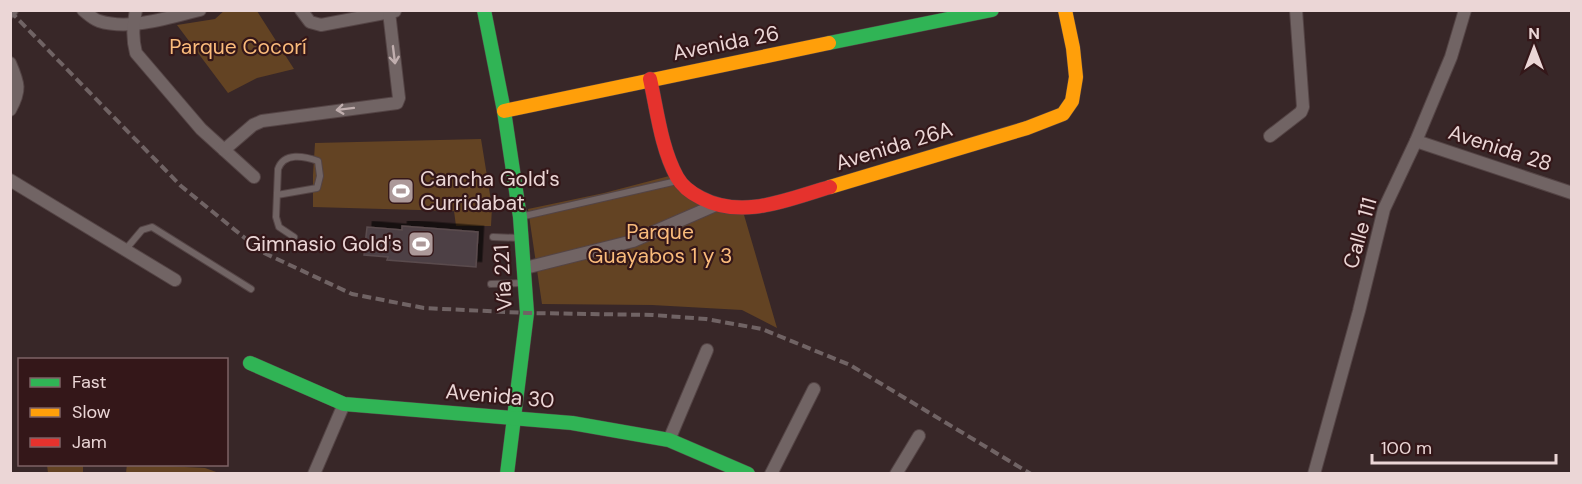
<svg xmlns="http://www.w3.org/2000/svg" width="1582" height="484" font-family="'DM Sans',sans-serif">
<style>
.green{fill:#634323}
.building{fill:#4e4144;stroke:#5a4b4e;stroke-width:1.5;filter:url(#shadow)}
.lines{fill:none;stroke-linecap:round;stroke-linejoin:round}
.lane-casing{stroke:#544445;stroke-width:8}
.street-casing{stroke:#544445;stroke-width:14}
.fast-casing{stroke:#544445;stroke-width:15}
.slow-casing{stroke:#544445;stroke-width:15}
.jam-casing{stroke:#544445;stroke-width:15}
.lane{stroke:#716464;stroke-width:6}
.street{stroke:#716464;stroke-width:12}
.fast{stroke:#30b455;stroke-width:14}
.slow{stroke:#ff9f0a;stroke-width:14}
.jam{stroke:#e5322d;stroke-width:14}
.rail{stroke:#706364;stroke-width:4;stroke-dasharray:9 4.5;stroke-linecap:butt}
.oneway{stroke:#c0aeae}
.labels{text-anchor:middle;stroke-width:4.5;stroke-linejoin:round;paint-order:stroke}
.street-label{font-size:21px;fill:#ebd6d6;stroke:#341719}
.park-label{font-size:21px;fill:#fabb7b;stroke:#341719}
.poi-label{font-size:21px;fill:#ebd6d6;stroke:#341719;text-anchor:start}
</style>
<defs>
<filter id="shadow"><feDropShadow dx="5.5" dy="-5.5" stdDeviation="0" flood-color="#0009"/></filter>
</defs>
<rect width="100%" height="100%" fill="#382728"/>
<g class="green">
<path d="M225,10L257,11L294,69L257,78L228,93L177,25L215,19Z"/>
<path d="M481,139L492,207L491,226H456L454,211L313,207V175L315,143Z"/>
<path d="M673,175L699,196L742,208L777,328L742,310L652,305L542,304L528,209L604,193Z"/>
<path d="M127,464L205,468L219,473H126Z"/>
<path d="M47,465H83V473H48Z"/>
</g>
<path class="building" d="M402,226L478,232L476,267L387,260L388,257L364,255L367,227L402,230Z"/>
<g class="lines">
<defs>
<g id="lane">
<path d="M277,195L317,188L320,176L318,161C304,156 284,152 278,169L276,217L279,227L294,237"/>
<path d="M520,217L677,181"/>
<path d="M493,237L520,238"/>
<path d="M126,249L142,230L152,227L251,289"/>
<path d="M491,284L522,283"/>
</g>
<g id="street">
<path d="M83,10C88,14 93,19 99,21C130,31 169,17 200,10"/>
<path d="M136,10C133,26 132,38 136,53L201,129L254,177"/>
<path d="M301,10L310,22L321,25L395,11"/>
<path d="M10,12L12,10"/>
<path d="M10,63C19,84 21,90 10,110"/>
<path d="M1270,136L1301,112L1303,107L1296,10"/>
<path d="M1416,141L1572,193"/>
<path d="M224,150L253,125L262,121L397,103L399,98L389,12"/>
<path d="M10,180L175,280"/>
<path d="M525,268L633,241L718,204"/>
<path d="M669,440L707,350"/>
<path d="M314,474L344,404"/>
<path d="M771,474L814,389"/>
<path d="M896,474L919,436"/>
<path d="M1314,474L1359,311L1384,209L1416,141L1451,57L1465,10"/>
</g>
<g id="fast">
<path d="M484,10L504,111L520,217L527,313L507,474"/>
<path d="M829,43L992,10"/>
<path d="M250,363L344,404L572,423L669,440L748,474"/>
</g>
<g id="slow">
<path d="M504,111L829,43"/>
<path d="M830,187L1027,128L1063,114L1072,101L1076,77L1073,48L1065,10"/>
</g>
<path id="jam" d="M650,79C657,110 661,148 677,177C682,186 691,193 701,198C743,220 788,199 830,187"/>
</defs>
<use href="#lane" class="lane-casing"/>
<use href="#street" class="street-casing"/>
<use href="#fast" class="fast-casing"/>
<use href="#slow" class="slow-casing"/>
<use href="#jam" class="jam-casing"/>
<use href="#lane" class="lane"/>
<use href="#street" class="street"/>
<use href="#fast" class="fast"/>
<use href="#slow" class="slow"/>
<use href="#jam" class="jam"/>
<path class="rail" d="M10,11L181,186L262,252L352,294L424,308L527,313L653,315L706,319L762,329L850,365L1031,474"/>
</g>
<defs><path id="oneway-shaft" d="M-6 0H5M1.5-3L5.5 0L1.5 3" fill="none" stroke-width="1.6" stroke-linecap="round" stroke-linejoin="round" transform="scale(1.5)"/></defs>
<g class="oneway">
<use href="#oneway-shaft" transform="translate(394 55) rotate(83)"/>
<use href="#oneway-shaft" transform="translate(345 109) rotate(173)"/>
</g>
<defs>
<symbol id="stadium-square" viewBox="-11 -11 22 22"><rect x="-9" y="-9" width="18" height="18" rx="4" fill="#ac9999" stroke="#341719"/><path d="M0-5a6.5 5 0 1 0 0 10a6.5 5 0 1 0 0-10ZM-3.5-1.8h7v3.6h-7Z" fill="#fff"/></symbol>
</defs>
<g fill-rule="evenodd">
<use href="#stadium-square" x="386" y="176" width="30" height="30"/>
<use href="#stadium-square" x="406" y="229" width="30" height="30"/>
</g>
<g class="labels">
<g class="street-label">
<text transform="translate(726 43) rotate(-11)" y="7">Avenida 26</text>
<text transform="translate(894 146) rotate(-17)" y="7">Avenida 26A</text>
<text transform="translate(1500 148) rotate(18)" y="7">Avenida 28</text>
<text transform="translate(1360 233) rotate(-74)" y="7">Calle 111</text>
<text transform="translate(503 278) rotate(-93)" y="7">Vía 221</text>
<text transform="translate(500 396) rotate(5)" y="7">Avenida 30</text>
</g>
<g class="park-label">
<text x="238" y="54">Parque Cocorí</text>
<text x="660" y="239">Parque<tspan x="660" dy="24">Guayabos 1 y 3</tspan></text>
</g>
<g class="poi-label">
<text x="420" y="186">Cancha Gold's<tspan x="420" dy="24">Curridabat</tspan></text>
<text x="402" y="251" text-anchor="end">Gimnasio Gold's</text>
</g>
</g>
<rect width="1582" height="484" fill="none" stroke="#ebd6d6" stroke-width="24"/>
<rect x="18" y="358" width="210" height="108" fill="#341719" stroke="#7d6365" stroke-width="1.5"/>
<rect x="30" y="378" width="30" height="9" fill="#30b455" stroke="#7d6365" stroke-width="1.5"/>
<text x="72" y="388" font-size="18" fill="#ebd6d6">Fast</text>
<rect x="30" y="408" width="30" height="9" fill="#ff9f0a" stroke="#7d6365" stroke-width="1.5"/>
<text x="72" y="418" font-size="18" fill="#ebd6d6">Slow</text>
<rect x="30" y="438" width="30" height="9" fill="#e5322d" stroke="#7d6365" stroke-width="1.5"/>
<text x="72" y="448" font-size="18" fill="#ebd6d6">Jam</text>
<g transform="translate(1534 48)" stroke="#341719" stroke-width="4.5" paint-order="stroke">
<path d="M0-4.5L10 22L0 15L-10 22Z" fill="#ebd6d6"/>
<text y="-9" font-size="16" font-weight="bold" text-anchor="middle" fill="#ebd6d6">N</text>
</g>
<path d="M1372 454v9h184v-9" fill="none" stroke="#ebd6d6" stroke-width="3"/>
<text x="1381" y="454" font-size="18" fill="#ebd6d6" stroke="#341719" stroke-width="4.5" paint-order="stroke">100 m</text>
</svg>
